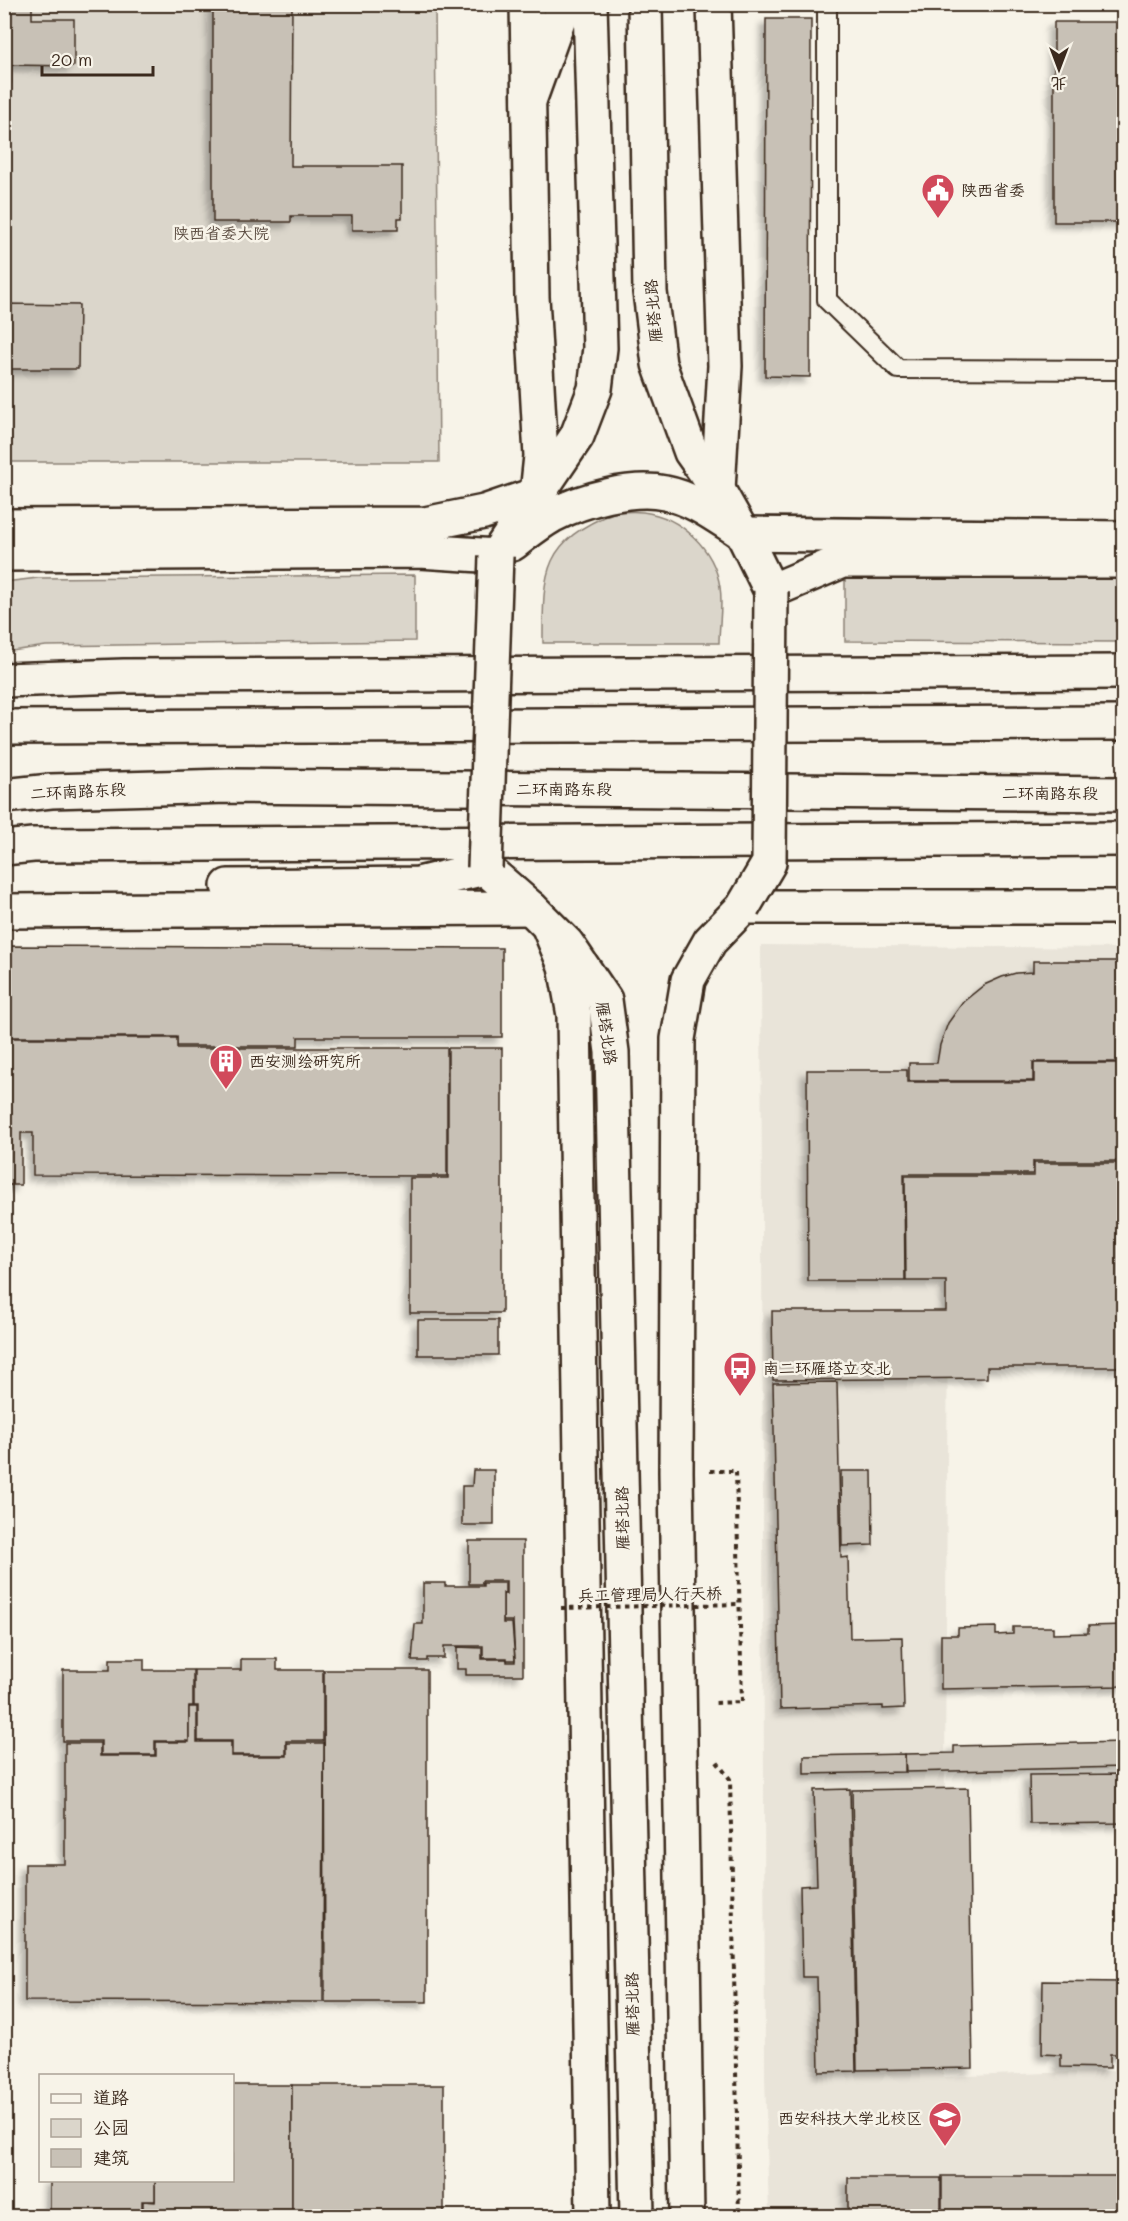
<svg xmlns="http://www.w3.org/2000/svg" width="1128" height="2221" font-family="Mali,'LXGW WenKai TC',sans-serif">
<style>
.built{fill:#e9e4d9}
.green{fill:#dbd6cb;stroke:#8b8074;stroke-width:1.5}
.building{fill:#c8c1b6;stroke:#3b2a1e;stroke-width:1.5;filter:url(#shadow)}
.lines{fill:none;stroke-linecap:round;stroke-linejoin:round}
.lane-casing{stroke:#3b2a1e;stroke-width:22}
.street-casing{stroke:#3b2a1e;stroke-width:38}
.secondary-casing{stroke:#3b2a1e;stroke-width:38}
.highway-casing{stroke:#3b2a1e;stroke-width:38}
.path{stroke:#3b2a1e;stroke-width:4;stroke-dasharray:4.5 4.5;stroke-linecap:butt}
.lane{stroke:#f7f3e8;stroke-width:18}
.street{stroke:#f7f3e8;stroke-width:33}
.secondary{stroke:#f7f3e8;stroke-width:33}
.highway{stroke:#f7f3e8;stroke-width:33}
.secondary-bridge-casing{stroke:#3b2a1e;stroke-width:38;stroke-linecap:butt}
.path-bridge{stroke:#3b2a1e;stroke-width:4;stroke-dasharray:4.5 4.5;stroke-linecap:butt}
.secondary-bridge{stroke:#f7f3e8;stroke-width:33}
.labels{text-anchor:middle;stroke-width:5;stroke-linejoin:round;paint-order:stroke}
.poi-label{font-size:16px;fill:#3b2a1e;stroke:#f7f3e8;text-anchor:start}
.park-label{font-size:16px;fill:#5b4c41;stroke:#f7f3e8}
.street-label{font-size:16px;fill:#3b2a1e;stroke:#f7f3e8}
</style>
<defs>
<filter id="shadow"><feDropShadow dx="-5.5" dy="5.5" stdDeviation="3" flood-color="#0004"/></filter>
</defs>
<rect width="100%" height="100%" fill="#f7f3e8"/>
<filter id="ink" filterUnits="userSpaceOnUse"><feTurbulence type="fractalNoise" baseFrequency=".0167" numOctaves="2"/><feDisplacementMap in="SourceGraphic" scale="12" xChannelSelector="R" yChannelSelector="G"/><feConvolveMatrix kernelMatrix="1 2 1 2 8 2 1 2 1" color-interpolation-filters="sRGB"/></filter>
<g filter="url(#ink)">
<path class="built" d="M761,945L1123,948V1317L948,1316L943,2077L1123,2070V2216H769L765,2076Z"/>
<g class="green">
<path d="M4,5H435L439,462H5Z"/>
<path d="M615,512C624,512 634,511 643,512C681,517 714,548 720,587C723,605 719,625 719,643H543C543,571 542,542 615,512Z"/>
<path d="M415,575V641L46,646L5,652V582L38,578Z"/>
<path d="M845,575H1123V642L845,641Z"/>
</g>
<g class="building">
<path d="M4,4H32V19H74V66L11,65V83H4Z"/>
<path d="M213,4H292L291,166H402V218H398V230H352V216H291V222H213Z"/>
<path d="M766,19H811L810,377L765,376Z"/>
<rect x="1054" y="22" width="70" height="200"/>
<path d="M4,304L79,305L78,369H4Z"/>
<path d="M4,946L502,948V1037H298V1046H177V1037H4Z"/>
<path d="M1033,961H1124V1062H1033V1081H909V1063H937L940,1045L948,1023L963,1002L984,985L1002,977L1016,973L1033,972Z"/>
<path d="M4,1038H177V1048H447V1176L33,1175V1133H21V1185H4Z"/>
<path d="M448,1048H502V1313H410V1178H448Z"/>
<path d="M1034,1063H1124V1161H1033V1174H904L905,1281H808L807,1070H907V1082H1034Z"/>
<path d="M1034,1163H1124V1367H987V1378L773,1380L772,1311H946V1281H906L905,1176H1034Z"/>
<rect x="418" y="1320" width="80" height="35"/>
<path d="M837,1382L841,1558L848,1557L850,1638L902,1637L904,1708L883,1709V1706L780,1709L773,1383Z"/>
<path d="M473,1470H494V1525H462V1486H472Z"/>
<path d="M841,1471H872L873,1545L842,1546Z"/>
<path d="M469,1541H523V1675H466V1669H457V1647L482,1648V1659H507V1662H515L513,1621H503V1594H506V1581H482V1584H469Z"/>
<path d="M423,1583H445V1586H483V1583H505V1593H503V1623H512L515,1660H507V1658H483V1646H444V1658H427V1661H412L415,1624H423Z"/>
<path d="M1124,1625V1686L941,1689V1635H958V1628L996,1627V1635L1013,1634V1627H1053V1634L1088,1633V1626Z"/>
<path d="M110,1659H144V1670H193V1706H189V1741H155V1755H101V1741H63V1670H110Z"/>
<path d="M241,1659H277V1670H323V1741H286V1755H232V1741H198V1706H194V1670H241Z"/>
<path d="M324,1670H427V2002H325Z"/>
<path d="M189,1707H197V1742H231V1756H287V1743H324L323,2002L25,2001V1864H65V1743H100V1756H156V1742H189Z"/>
<path d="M1124,1742V1767L906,1772L905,1754L954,1753V1746Z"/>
<path d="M905,1754V1772L804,1774V1756Z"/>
<path d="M1124,1774V1823L1030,1824L1029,1775Z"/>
<path d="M968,1788L973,2068L857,2070L852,1790Z"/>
<path d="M850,1789L856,2071L819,2072L817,1977H802L800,1886L817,1885L814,1790Z"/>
<path d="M1043,1981L1124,1982V2054H1110V2068L1061,2067V2055L1042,2054Z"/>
<path d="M232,2085H292V2216H156V2213H143V2201L155,2202V2180H232Z"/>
<rect x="292" y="2085" width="152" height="131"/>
<rect x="942" y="2176" width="182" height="40"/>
<rect x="848" y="2178" width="93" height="38"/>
<path d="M50,2180H155V2201H142V2213H155V2216H50Z"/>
</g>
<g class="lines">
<defs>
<path id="lane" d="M827,4V300L898,369L1124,370"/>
<g id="street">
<path d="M527,4L532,297L541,456L537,494"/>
<path d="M714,4L725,366L718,490"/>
<path d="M550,930L565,966L574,1015L593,2216"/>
</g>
<g id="secondary">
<path d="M645,4L650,292L659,364L691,452L718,490L743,534L771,591"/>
<path d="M529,101L564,4"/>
<path d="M512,544C525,534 539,523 553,515C582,500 632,486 665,493C692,498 715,515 738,530"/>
<path d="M496,556L577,436L595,389L600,348L590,4"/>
<path d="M4,680L124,676L1124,672"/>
<path d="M4,848L33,845L1124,839"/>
<path d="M485,868L531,908L567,944L605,1000L612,1052L637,2216"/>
<path d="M687,2216L676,1472L678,1039L688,980L710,941L743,907"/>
</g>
<g id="highway">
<path d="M4,526L425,524L484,512L537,494"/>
<path d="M743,534L1124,538"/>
<path d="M4,554L420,551L496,556"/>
<path d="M771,591L842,561H1124"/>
<path d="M4,727L1124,723"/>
<path d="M4,796L51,791L228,786L1124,794"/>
<path d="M228,886L418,884L485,868"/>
<path d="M743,907H1124"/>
<path d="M4,911L531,908"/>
</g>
</defs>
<use href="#lane" class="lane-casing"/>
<use href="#street" class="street-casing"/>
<use href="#secondary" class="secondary-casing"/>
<use href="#highway" class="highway-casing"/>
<g class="path">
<path d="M710,1471H736L742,1702L713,1703"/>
<path d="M717,1762L730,1779L739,2216"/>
</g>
<use href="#lane" class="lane"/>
<use href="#street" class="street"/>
<use href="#secondary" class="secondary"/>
<use href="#highway" class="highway"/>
<defs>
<g id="secondary-bridge">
<path d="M485,868L496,556"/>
<path d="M743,907L769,863L771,591"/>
</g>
</defs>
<use href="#secondary-bridge" class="secondary-bridge-casing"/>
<path class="path-bridge" d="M561,1608L740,1604"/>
<use href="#secondary-bridge" class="secondary-bridge"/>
</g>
</g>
<defs>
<symbol id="civic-pin" viewBox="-11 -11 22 30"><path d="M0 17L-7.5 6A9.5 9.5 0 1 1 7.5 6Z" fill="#d1495b" stroke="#f7f3e8"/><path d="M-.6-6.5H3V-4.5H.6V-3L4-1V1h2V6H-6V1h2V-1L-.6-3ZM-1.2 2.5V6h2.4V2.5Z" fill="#fff"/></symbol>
<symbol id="building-pin" viewBox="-11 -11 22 30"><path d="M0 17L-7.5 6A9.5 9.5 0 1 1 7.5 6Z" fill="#d1495b" stroke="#f7f3e8"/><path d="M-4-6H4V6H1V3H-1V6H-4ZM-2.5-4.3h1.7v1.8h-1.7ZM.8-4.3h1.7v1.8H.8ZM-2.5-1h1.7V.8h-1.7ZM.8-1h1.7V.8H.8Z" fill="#fff"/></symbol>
<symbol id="bus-pin" viewBox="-11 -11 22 30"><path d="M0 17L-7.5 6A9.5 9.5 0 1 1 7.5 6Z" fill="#d1495b" stroke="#f7f3e8"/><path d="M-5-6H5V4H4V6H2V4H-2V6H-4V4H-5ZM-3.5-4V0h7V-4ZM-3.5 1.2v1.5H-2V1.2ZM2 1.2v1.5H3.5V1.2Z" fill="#fff"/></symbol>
<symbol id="university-pin" viewBox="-11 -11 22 30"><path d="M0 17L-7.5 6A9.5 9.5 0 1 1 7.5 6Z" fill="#d1495b" stroke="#f7f3e8"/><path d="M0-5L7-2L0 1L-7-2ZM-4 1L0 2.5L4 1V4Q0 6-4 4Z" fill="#fff"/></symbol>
</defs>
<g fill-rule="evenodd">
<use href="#civic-pin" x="919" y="171" width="38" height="52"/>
<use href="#building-pin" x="207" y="1042" width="38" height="52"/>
<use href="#bus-pin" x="721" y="1349" width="38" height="52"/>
<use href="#university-pin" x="926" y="2099" width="38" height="52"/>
</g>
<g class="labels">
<g class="poi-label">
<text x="961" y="196">陕西省委</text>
<text x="249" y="1067">西安测绘研究所</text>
<text x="763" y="1374">南二环雁塔立交北</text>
<text x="922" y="2124" text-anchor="end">西安科技大学北校区</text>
</g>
<g class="park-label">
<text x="221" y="239">陕西省委大院</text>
</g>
<g class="street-label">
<text transform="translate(653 311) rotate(-95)" y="6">雁塔北路</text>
<text x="564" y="795">二环南路东段</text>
<text transform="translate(78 791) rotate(-3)" y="6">二环南路东段</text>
<text x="1050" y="799">二环南路东段</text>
<text transform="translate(607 1033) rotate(82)" y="6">雁塔北路</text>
<text transform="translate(622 1518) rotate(-91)" y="6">雁塔北路</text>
<text transform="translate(650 1594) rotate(-1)" y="6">兵工管理局人行天桥</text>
<text transform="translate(632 2004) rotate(-91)" y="6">雁塔北路</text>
</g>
</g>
<rect width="1128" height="2221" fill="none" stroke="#f7f3e8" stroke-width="24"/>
<rect x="12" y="12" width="1104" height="2197" fill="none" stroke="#3b2a1e" stroke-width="2" filter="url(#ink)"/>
<rect x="39" y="2074" width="195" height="108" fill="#f7f3e8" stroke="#aca397" stroke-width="1.5"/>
<rect x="51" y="2094" width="30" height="9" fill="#f7f3e8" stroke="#aca397" stroke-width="1.5"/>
<text x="93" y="2104" font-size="18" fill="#3b2a1e">道路</text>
<rect x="51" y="2119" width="30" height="18" fill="#dbd6cb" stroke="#aca397" stroke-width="1.5"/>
<text x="93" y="2134" font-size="18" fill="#3b2a1e">公园</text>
<rect x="51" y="2149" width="30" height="18" fill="#c8c1b6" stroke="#aca397" stroke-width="1.5"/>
<text x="93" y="2164" font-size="18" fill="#3b2a1e">建筑</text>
<g transform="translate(1059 69) rotate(180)" stroke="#f7f3e8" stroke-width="4.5" paint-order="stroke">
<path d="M0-4.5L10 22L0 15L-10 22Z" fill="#3b2a1e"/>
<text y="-9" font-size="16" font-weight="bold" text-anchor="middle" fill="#3b2a1e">北</text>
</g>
<path d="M42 66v9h111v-9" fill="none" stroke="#3b2a1e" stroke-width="3"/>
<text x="51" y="66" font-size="18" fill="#3b2a1e" stroke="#f7f3e8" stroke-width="4.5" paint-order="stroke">20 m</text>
</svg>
